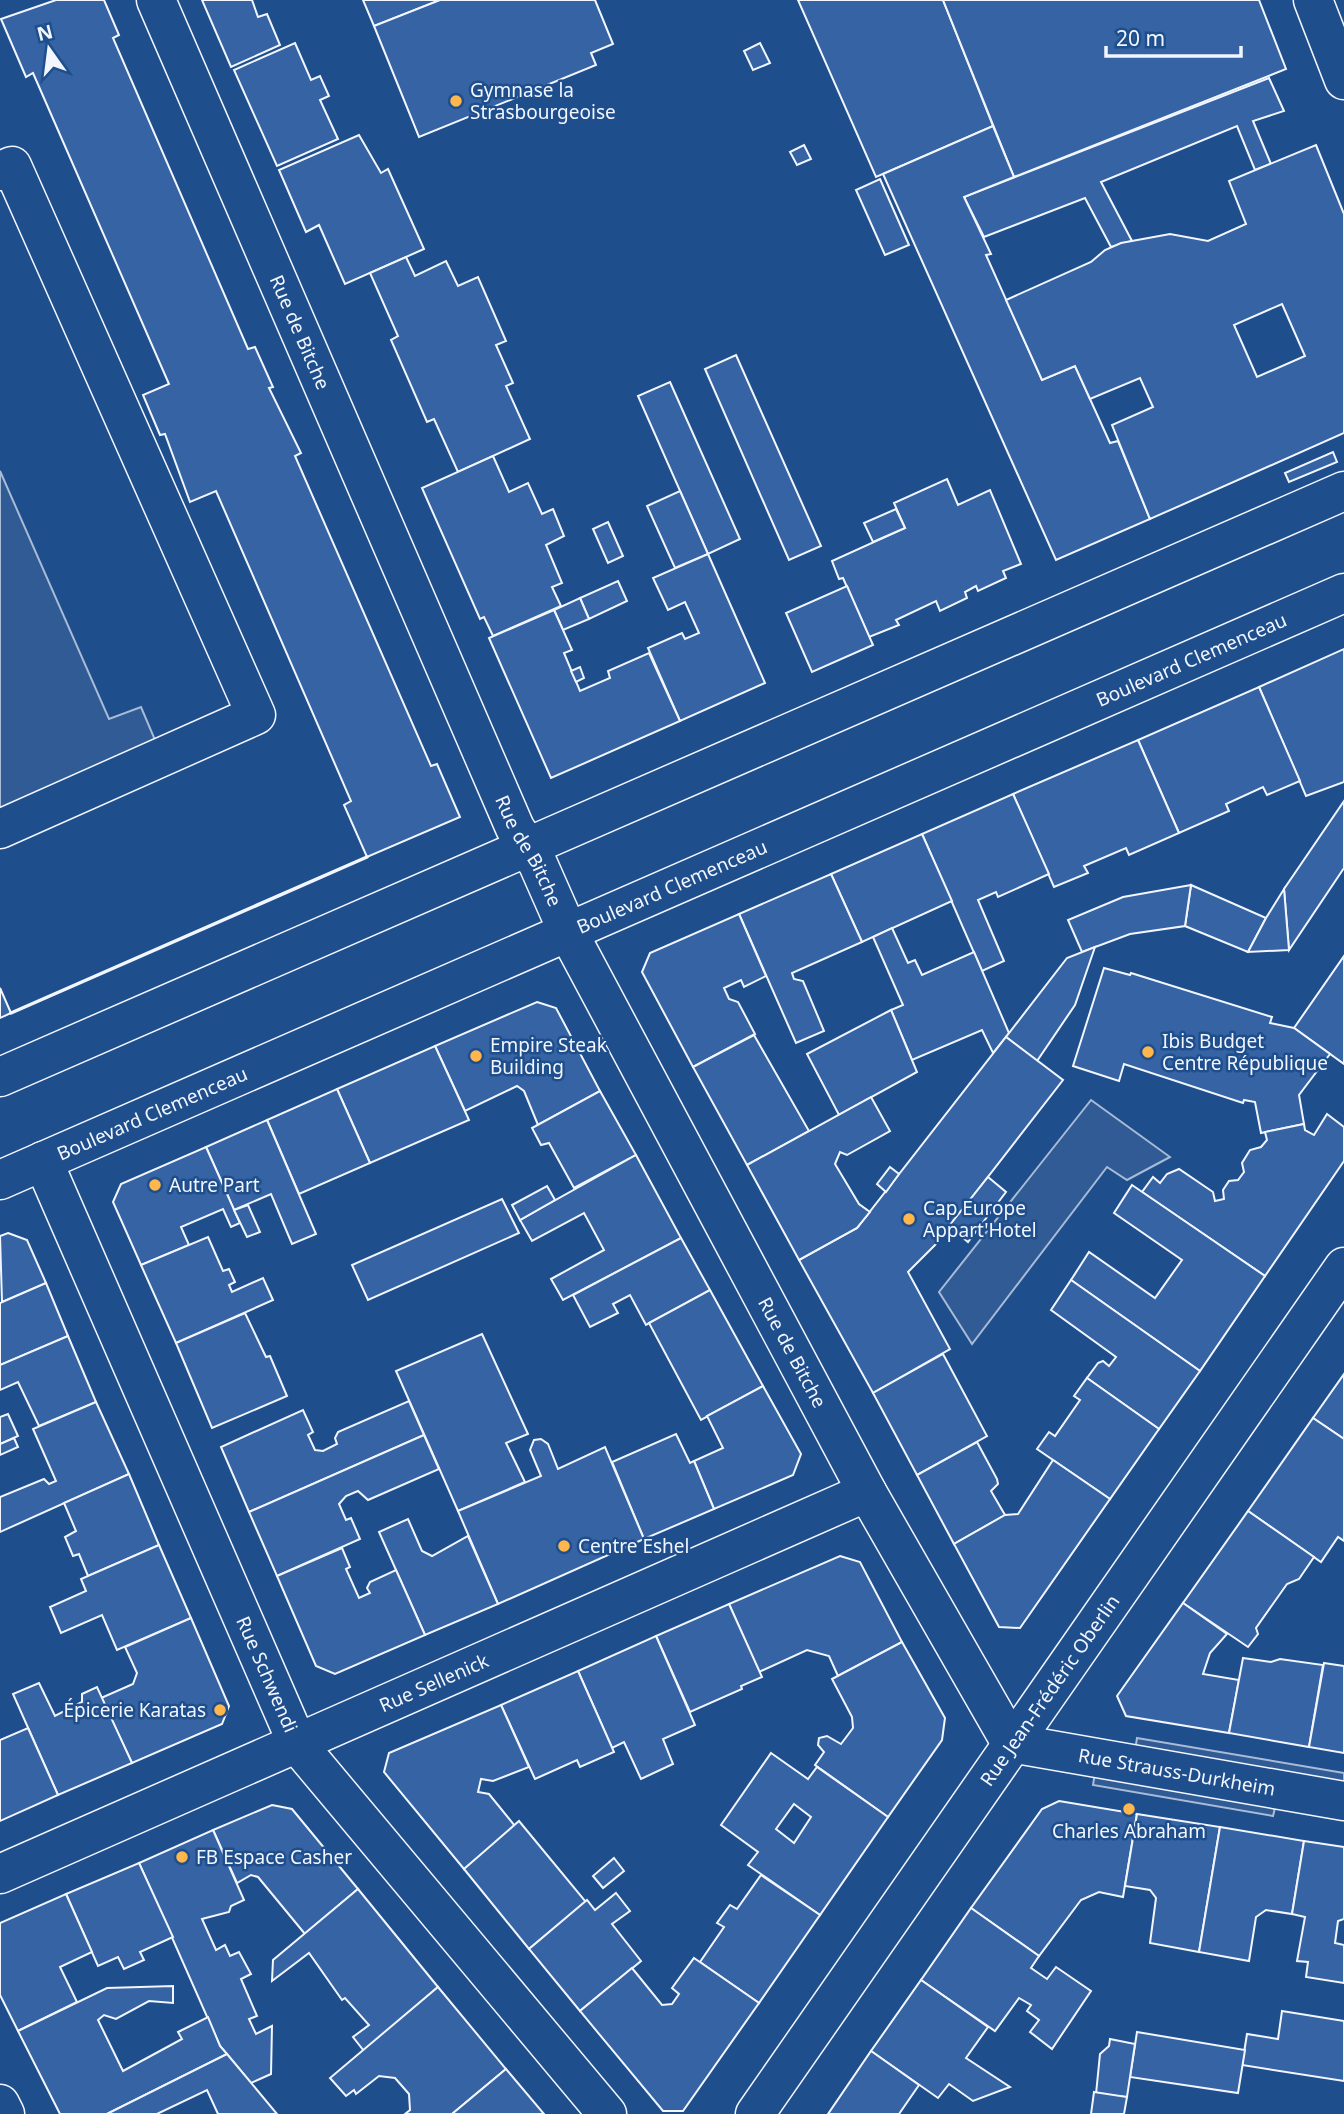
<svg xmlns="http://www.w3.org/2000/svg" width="1344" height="2114" font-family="'Noto Sans',sans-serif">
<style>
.built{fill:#305b95;stroke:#a8bbd7;stroke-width:2}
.building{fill:#3563a3;stroke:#f2f6ff;stroke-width:2;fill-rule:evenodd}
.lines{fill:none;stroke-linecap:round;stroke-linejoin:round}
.minor-casing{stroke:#f2f6ff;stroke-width:41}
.minor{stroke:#1f4e8c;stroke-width:38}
.wall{stroke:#f2f6ff;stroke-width:3.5}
.poi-dot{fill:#ffb74d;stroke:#1f4e8c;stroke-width:2.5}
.labels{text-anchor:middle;stroke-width:5;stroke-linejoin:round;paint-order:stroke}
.poi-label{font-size:19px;fill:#f2f6ff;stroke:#1f4e8c;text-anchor:start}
.street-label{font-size:19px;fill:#f2f6ff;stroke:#1f4e8c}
</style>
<rect width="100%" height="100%" fill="#1f4e8c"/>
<g class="built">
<path d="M0,471L109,719L141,707L158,747L0,816Z"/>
<path d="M1091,1100L1170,1157L1127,1180L1107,1167L972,1344L939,1292Z"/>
<path d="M1137,1738L1344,1773V1786L1135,1751Z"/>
<path d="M1095,1773L1276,1804L1273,1816L1093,1785Z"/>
</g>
<g class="building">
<path d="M56,0H104L119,35L113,38L248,349L255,347L273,387L269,388L301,453L295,456L431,766L437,764L460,817L367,857L344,805L351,801L216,491L190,502L165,434L160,435L143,395L169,384L33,73L26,77L1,19Z"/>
<path d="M202,0H252L258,17L267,14L280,45L231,67Z"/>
<path d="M363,0H440L374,26Z"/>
<path d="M440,0H595L613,44L591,53L596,65L419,137L374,26Z"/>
<path d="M798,0H943L993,126L876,177Z"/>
<path d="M943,0H1259L1286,69L1014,177Z"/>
<path d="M295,43L311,80L320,76L329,96L320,100L338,139L277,166L234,70Z"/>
<path d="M760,43L770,63L753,70L744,51Z"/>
<path d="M1269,78L1284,111L1253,121L1271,164L1255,170L1237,126L1101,182L1132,241L1111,247L1085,198L984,237L964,197Z"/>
<path d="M993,126L1014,177L964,197L991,254L986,255L1042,380L1075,366L1110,443L1118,441L1150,519L1056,560L883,174Z"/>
<path d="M359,135L381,173L388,169L424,249L345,284L319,225L306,232L279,170Z"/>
<path d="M804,145L811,159L797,165L790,152Z"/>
<path d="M1316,145L1344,214V433L1150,519L1112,425L1153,407L1140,378L1090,399L1075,366L1042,380L1006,300L1091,262L1105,250L1121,243L1170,234L1208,241L1246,224L1229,181ZM1282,304L1305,356L1257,377L1234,325Z"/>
<path d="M880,179L909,245L885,255L856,190Z"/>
<path d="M406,257L415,276L446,261L458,286L478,277L506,341L496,345L513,383L506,386L530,439L458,472L434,419L427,422L391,340L398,336L370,273Z"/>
<path d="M736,355L821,546L789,560L705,369Z"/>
<path d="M670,382L740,539L708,554L638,396Z"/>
<path d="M1333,452L1337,462L1289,482L1285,473Z"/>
<path d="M493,456L509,492L528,483L542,514L553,509L564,536L546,545L562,583L552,587L561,606L493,636L484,617L480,619L422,488Z"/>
<path d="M947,479L958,505L990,490L1021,564L1003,571L1006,578L978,591L976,586L965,592L967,598L940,611L936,601L896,620L899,625L869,637L843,578L839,579L832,561L905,528L894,503Z"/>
<path d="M680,491L708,554L675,568L647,506Z"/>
<path d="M896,509L905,528L873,542L864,523Z"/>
<path d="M608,522L623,556L608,563L593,529Z"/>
<path d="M708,554L765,683L680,721L648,648L682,633L685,639L699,633L685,602L668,610L653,578Z"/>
<path d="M618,581L627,601L589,619L580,598Z"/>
<path d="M847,586L873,645L812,672L786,613Z"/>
<path d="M580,598L589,619L563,630L554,610Z"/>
<path d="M554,610L572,650L564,653L580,691L610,678L608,671L649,653L680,721L551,778L489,638Z"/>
<path d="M1344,649V782L1306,796L1259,687Z"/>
<path d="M580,667L584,678L576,682L571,671Z"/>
<path d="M1259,687L1300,781L1267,795L1263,787L1226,804L1229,811L1179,833L1138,740Z"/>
<path d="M1138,740L1179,833L1129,855L1126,848L1084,866L1088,873L1054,887L1013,794Z"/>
<path d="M1013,794L1049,874L998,897L996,892L978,900L1004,961L982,971L922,834Z"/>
<path d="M1344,801V868L1289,950L1284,889Z"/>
<path d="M922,834L952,901L862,942L831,874Z"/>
<path d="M831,874L862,942L792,973L794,979L803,981L824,1031L796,1043L739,914Z"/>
<path d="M1191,885L1266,918L1248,952L1185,926Z"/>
<path d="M1191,885L1185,926L1130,934L1082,952L1068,920L1123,897Z"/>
<path d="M1284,889L1289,950L1248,952L1266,918Z"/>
<path d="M739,914L766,976L744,987L741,980L724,988L729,999L738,1002L755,1034L693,1067L642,972L650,953Z"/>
<path d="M892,928L908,963L915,960L922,975L974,952L1009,1033L993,1053L982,1030L912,1060L891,1010L903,1005L873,937Z"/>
<path d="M1095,947L1075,1005L1037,1061L1006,1037L1067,958Z"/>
<path d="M1344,956V1064L1294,1028Z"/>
<path d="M1104,968L1130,975L1131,973L1272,1017L1270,1023L1294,1028L1330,1054L1299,1095L1304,1124L1261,1133L1255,1102L1244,1100L1243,1103L1124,1064L1119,1081L1073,1066Z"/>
<path d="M0,988L11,1013L0,1018Z"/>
<path d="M537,1002L556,1008L600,1091L538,1125L524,1091L517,1086L465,1111L435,1046Z"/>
<path d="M891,1010L917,1072L839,1115L807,1054Z"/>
<path d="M754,1035L809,1131L747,1165L693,1067Z"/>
<path d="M1006,1037L1063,1080L935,1245L908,1272L950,1349L873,1393L799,1260L857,1228Z"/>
<path d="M435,1046L469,1120L370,1163L337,1089Z"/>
<path d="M337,1089L370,1163L299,1194L267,1120Z"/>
<path d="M600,1091L636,1155L574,1188L549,1143L541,1145L532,1128Z"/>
<path d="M871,1097L890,1131L847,1155L840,1152L835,1164L859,1204L870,1212L857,1228L799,1260L747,1165Z"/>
<path d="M1327,1114L1344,1127V1161L1265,1276L1142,1192L1153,1177L1160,1183L1167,1174L1179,1169L1213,1192L1215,1201L1224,1199L1223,1190L1229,1181L1238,1180L1244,1172L1242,1163L1250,1150L1261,1147L1267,1140L1265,1132L1304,1124L1305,1130L1314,1135Z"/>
<path d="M267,1120L316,1234L292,1244L271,1194L234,1210L206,1147Z"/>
<path d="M206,1147L240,1223L231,1227L223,1209L181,1227L189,1245L141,1265L113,1202L121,1184Z"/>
<path d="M636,1155L681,1238L563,1300L551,1279L604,1250L584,1213L532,1241L520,1220Z"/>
<path d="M890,1167L899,1174L886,1192L877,1184Z"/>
<path d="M988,1177L1006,1192L968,1242L949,1226Z"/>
<path d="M1132,1185L1265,1276L1200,1371L1071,1280L1089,1252L1155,1298L1182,1260L1114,1213Z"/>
<path d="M547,1186L555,1200L520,1220L512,1205Z"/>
<path d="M502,1199L519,1233L368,1300L352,1265Z"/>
<path d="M248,1205L260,1232L247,1237L234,1210Z"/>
<path d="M8,1233L27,1240L46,1283L2,1302L0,1236Z"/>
<path d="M208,1237L223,1271L229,1269L235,1282L229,1285L232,1292L263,1278L273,1300L176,1343L141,1265Z"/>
<path d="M681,1238L710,1290L646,1325L630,1295L613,1304L618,1313L590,1327L573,1295Z"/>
<path d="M1071,1280L1200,1371L1159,1429L1087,1378L1098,1363L1103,1361L1109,1366L1116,1357L1051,1310Z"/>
<path d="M46,1283L68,1336L0,1365V1303Z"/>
<path d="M710,1290L763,1386L701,1420L649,1323Z"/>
<path d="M245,1313L266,1357L270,1356L287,1396L212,1428L176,1343Z"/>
<path d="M482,1334L528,1434L506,1443L525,1482L458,1511L396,1371Z"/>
<path d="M68,1336L96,1402L39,1426L18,1382L0,1390V1365Z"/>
<path d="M943,1354L987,1436L917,1475L873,1393Z"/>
<path d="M1344,1374V1439L1313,1418Z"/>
<path d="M1087,1378L1159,1429L1110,1499L1037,1449L1049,1432L1055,1436L1080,1400L1074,1396Z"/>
<path d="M763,1386L801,1454L793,1475L714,1509L694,1461L723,1448L707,1416Z"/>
<path d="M409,1401L424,1435L249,1512L221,1447L303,1410L313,1432L308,1435L315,1450L323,1451L337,1444L335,1438L338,1432Z"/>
<path d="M96,1402L129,1474L0,1532V1497L44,1479L49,1484L56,1481L33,1429Z"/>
<path d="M8,1414L18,1436L0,1444V1417Z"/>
<path d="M1313,1418L1344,1439V1541L1338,1537L1321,1562L1248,1511Z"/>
<path d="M676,1434L690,1463L694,1461L714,1509L644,1539L612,1462Z"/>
<path d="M424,1435L439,1469L368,1500L358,1491L346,1496L339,1504L346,1520L351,1518L360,1539L277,1576L249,1512Z"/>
<path d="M14,1438L18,1447L0,1455V1444Z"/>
<path d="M541,1439L548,1444L558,1469L605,1447L644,1539L498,1604L458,1511L541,1476L530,1450L534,1440Z"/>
<path d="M977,1442L997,1479L998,1484L991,1491L1005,1515L954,1544L917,1475Z"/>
<path d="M1053,1460L1110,1499L1020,1628L999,1627L954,1544L1005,1515L1018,1514Z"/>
<path d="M129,1474L159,1545L88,1576L79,1554L73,1556L65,1537L76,1531L64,1503Z"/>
<path d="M1248,1511L1314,1557L1299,1579L1287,1584L1256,1628L1258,1634L1248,1647L1183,1603Z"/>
<path d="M408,1519L422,1551L432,1556L468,1536L498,1604L425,1635L379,1532Z"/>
<path d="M159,1545L191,1618L117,1650L102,1615L61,1633L50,1607L86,1591L81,1579Z"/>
<path d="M342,1548L350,1567L346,1569L359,1598L370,1593L367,1588L370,1582L396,1570L425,1635L335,1674L316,1666L277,1576Z"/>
<path d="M840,1556L860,1562L902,1642L838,1676L829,1656L807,1650L759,1672L729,1604Z"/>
<path d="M1183,1603L1227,1634L1210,1653L1203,1674L1239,1680L1229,1733L1126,1716L1117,1696Z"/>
<path d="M729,1604L762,1677L741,1686L742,1689L690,1712L656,1636Z"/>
<path d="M191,1618L229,1706L222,1724L132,1763L101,1698L133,1684L137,1673L125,1647Z"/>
<path d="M656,1636L695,1725L663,1739L673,1764L641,1779L624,1742L612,1748L578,1671Z"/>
<path d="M902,1642L945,1718L942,1740L888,1817L815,1765L824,1752L818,1745L819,1738L827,1736L841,1744L853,1728L852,1717L832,1679Z"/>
<path d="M1243,1658L1271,1662L1280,1659L1323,1665L1309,1747L1229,1733Z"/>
<path d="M1324,1663L1344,1666V1753L1309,1747Z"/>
<path d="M578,1671L614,1752L580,1767L577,1760L535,1779L501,1705Z"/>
<path d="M39,1683L55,1716L82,1702V1694L97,1687L132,1763L58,1795L13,1694Z"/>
<path d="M501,1705L529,1767L493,1781L481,1779L478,1792L489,1794L515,1826L464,1869L384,1772L389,1753Z"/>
<path d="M28,1728L58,1795L0,1821V1740Z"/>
<path d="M771,1753L808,1779L817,1767L888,1817L820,1915L748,1865L758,1852L721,1825ZM794,1804L811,1817L794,1843L776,1829Z"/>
<path d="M1059,1801L1137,1814L1123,1897L1099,1892L1081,1900L1039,1956L971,1908L1042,1809Z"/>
<path d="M272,1805L292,1809L358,1889L305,1934L258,1877L251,1875L237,1883L213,1830Z"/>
<path d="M1137,1814L1220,1827L1199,1952L1150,1943L1156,1898L1150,1890L1125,1886Z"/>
<path d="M519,1821L586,1902L529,1949L464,1869Z"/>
<path d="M1220,1827L1304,1841L1292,1914L1266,1910L1256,1917L1249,1961L1199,1952Z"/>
<path d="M213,1830L244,1900L231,1906L229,1912L202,1919L216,1950L225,1945L230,1956L239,1952L251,1974L241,1979L257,2016L249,2019L256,2034L272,2026L271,2074L251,2083L220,2046L139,1863Z"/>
<path d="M1304,1841L1344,1847V1919L1338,1921L1335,1943L1344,1945V1983L1306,1977L1308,1962L1297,1961L1305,1917L1292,1914Z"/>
<path d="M614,1858L624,1871L603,1888L593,1876Z"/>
<path d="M139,1863L173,1937L140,1952L144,1960L124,1969L118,1957L98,1966L66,1894Z"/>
<path d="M761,1875L820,1915L759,2003L700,1962L724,1927L717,1923L730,1905L737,1909Z"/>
<path d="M358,1889L438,1987L364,2051L353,2037L369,2025L345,1998L342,2000L309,1953L272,1981L273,1960Z"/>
<path d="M616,1893L630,1911L612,1924L641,1961L580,2011L529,1949L587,1900L595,1910Z"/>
<path d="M66,1894L92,1952L60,1967L77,2002L18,2031L0,1995V1923Z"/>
<path d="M971,1908L1039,1956L1031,1968L1047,1979L1056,1967L1091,1991L1052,2049L1030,2032L1039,2020L1027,2011L1031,2005L1019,1998L995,2031L921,1980Z"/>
<path d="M694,1958L759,2003L683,2111H663L580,2011L632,1968L662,2005L672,2004L679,1994L672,1988Z"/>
<path d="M921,1980L988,2027L966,2058L1010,2087L973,2101L949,2084L938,2098L871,2051Z"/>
<path d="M173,1986V2003L149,2001L116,2019L104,2015L98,2020L123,2071L182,2039L178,2032L208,2017L220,2046L227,2054L107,2114H60L18,2031L107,1988Z"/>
<path d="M438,1987L506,2069L452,2114H405L410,2110L409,2094L395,2078L379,2076L356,2094L354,2090L346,2096L330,2078Z"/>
<path d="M1282,2011L1344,2021V2081L1242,2065L1247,2034L1278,2039Z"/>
<path d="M1137,2032L1245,2050L1238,2093L1130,2077Z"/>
<path d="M1110,2039L1135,2044L1127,2097L1096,2094L1100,2054L1109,2046Z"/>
<path d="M871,2051L919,2085L899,2114H828Z"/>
<path d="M227,2054L277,2114H218L207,2090L157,2114H107Z"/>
<path d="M506,2069L544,2114H452Z"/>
<path d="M1094,2092L1127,2097L1124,2114H1091Z"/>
</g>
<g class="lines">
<defs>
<g id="minor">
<path id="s1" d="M156,0L515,828L538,864L568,932L867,1492L1011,1743L1344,1801"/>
<path d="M1313,0L1344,80"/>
<path d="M0,171L12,166L256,715L0,829"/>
<path d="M0,1077L1344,491"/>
<path id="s2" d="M43,1161L298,1745L607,2114"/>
<path id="s3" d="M0,1180L1344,593"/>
<path id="s4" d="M0,1874L867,1492"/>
<path d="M0,2104L5,2114"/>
<path id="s5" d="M755,2114L1344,1267"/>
</g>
</defs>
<use href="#minor" class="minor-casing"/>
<use href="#minor" class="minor"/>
<path class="wall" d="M11,1013L367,857"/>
</g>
<g class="poi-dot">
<circle cx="456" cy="101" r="7"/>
<circle cx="1148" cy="1052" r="7"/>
<circle cx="476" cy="1056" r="7"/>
<circle cx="155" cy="1185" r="7"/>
<circle cx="909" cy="1219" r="7"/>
<circle cx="564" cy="1546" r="7"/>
<circle cx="220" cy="1710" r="7"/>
<circle cx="1129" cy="1809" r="7"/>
<circle cx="182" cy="1857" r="7"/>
</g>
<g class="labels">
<g class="poi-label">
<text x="470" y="97">Gymnase la<tspan x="470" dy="22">Strasbourgeoise</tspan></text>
<text x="1162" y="1048">Ibis Budget<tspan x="1162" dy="22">Centre République</tspan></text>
<text x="490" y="1052">Empire Steak<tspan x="490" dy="22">Building</tspan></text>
<text x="169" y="1192">Autre Part</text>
<text x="923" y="1215">Cap Europe<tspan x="923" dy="22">Appart'Hotel</tspan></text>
<text x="578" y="1553">Centre Eshel</text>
<text x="206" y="1717" text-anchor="end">Épicerie Karatas</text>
<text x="1129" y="1838" text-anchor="middle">Charles Abraham</text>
<text x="196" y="1864">FB Espace Casher</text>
</g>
<g class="street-label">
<text dy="7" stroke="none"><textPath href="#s1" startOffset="362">Rue de Bitche</textPath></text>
<text dy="7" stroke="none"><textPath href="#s3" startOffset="1300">Boulevard Clemenceau</textPath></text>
<text dy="7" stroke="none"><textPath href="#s1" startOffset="929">Rue de Bitche</textPath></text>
<text dy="7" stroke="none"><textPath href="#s3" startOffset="733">Boulevard Clemenceau</textPath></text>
<text dy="7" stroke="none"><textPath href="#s3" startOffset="166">Boulevard Clemenceau</textPath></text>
<text dy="7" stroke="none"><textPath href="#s1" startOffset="1496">Rue de Bitche</textPath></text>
<text dy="7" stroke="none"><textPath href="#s2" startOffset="560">Rue Schwendi</textPath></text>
<text dy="7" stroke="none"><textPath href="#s4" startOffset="474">Rue Sellenick</textPath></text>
<text dy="7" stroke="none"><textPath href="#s5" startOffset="516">Rue Jean-Frédéric Oberlin</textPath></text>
<text dy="7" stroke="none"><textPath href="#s1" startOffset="2112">Rue Strauss-Durkheim</textPath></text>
</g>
</g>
<g transform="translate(49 49) rotate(346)" stroke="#1f4e8c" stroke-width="5" paint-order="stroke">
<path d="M0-5L12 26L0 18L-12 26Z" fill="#f2f6ff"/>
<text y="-10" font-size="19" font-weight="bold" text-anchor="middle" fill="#f2f6ff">N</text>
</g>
<path d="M1106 46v10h135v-10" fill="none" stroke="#f2f6ff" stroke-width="3.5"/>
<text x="1116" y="46" font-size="21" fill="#f2f6ff" stroke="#1f4e8c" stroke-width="5" paint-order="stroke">20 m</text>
</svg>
